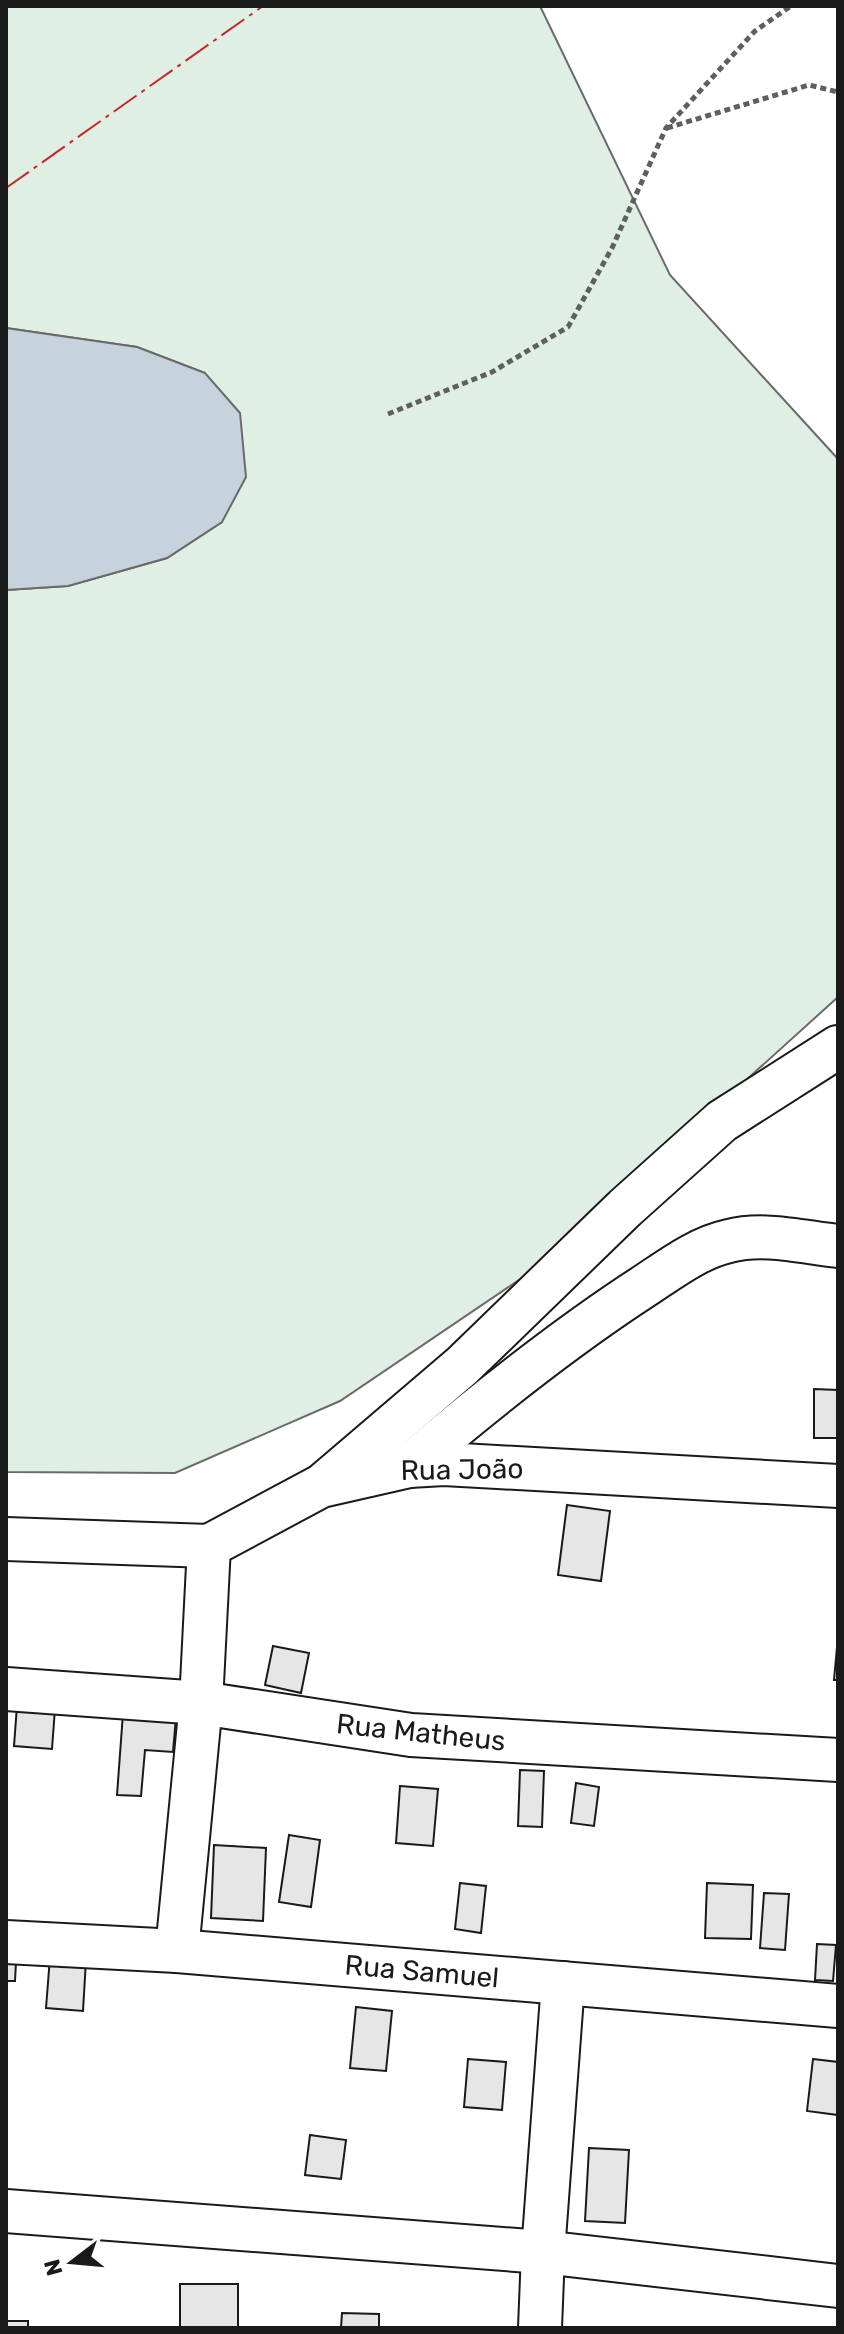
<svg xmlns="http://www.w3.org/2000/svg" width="844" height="2334" font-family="Rubik,sans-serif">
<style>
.green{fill:#e0efe3;stroke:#6a6a6a;stroke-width:2}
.water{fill:#c6d2dc;stroke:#6a6a6a;stroke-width:2}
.building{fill:#e6e6e6;stroke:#1a1a1a;stroke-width:2}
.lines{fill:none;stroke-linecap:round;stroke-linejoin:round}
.minor-casing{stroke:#1a1a1a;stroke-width:46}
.path{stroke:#5f5f5f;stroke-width:5;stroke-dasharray:6 4;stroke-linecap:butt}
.minor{stroke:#fff;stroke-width:42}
.power{stroke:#c62828;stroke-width:2;stroke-dasharray:28 6 4 6;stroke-linecap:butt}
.labels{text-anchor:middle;stroke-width:6;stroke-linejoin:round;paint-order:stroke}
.street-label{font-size:28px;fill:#1a1a1a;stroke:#fff}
</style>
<rect width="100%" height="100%" fill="#fff"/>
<path class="green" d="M6,6H540L670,275L838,459V997L544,1263L340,1401L175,1473L6,1472V590L68,586L167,558L222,522L205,373L137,347L6,328Z"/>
<path class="water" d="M6,328L137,347L205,373L240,413L246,477L222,522L167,558L68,586L6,590Z"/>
<g class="building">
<path d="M814,1389L838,1390V1438H814Z"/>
<path d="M567,1505L610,1511L601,1581L558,1575Z"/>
<path d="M838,1636V1680H834Z"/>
<path d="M273,1646L309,1653L301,1693L265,1685Z"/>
<path d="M18,1692L56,1695L52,1749L14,1746Z"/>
<path d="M123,1713L176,1717L173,1752L145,1750L141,1796L117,1795Z"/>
<path d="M520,1770L544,1771L542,1827L518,1826Z"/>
<path d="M576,1783L599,1787L594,1826L571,1823Z"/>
<path d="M400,1786L438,1789L433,1846L396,1843Z"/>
<path d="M289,1835L320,1840L311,1907L279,1902Z"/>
<path d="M214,1845L266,1848L263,1921L211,1918Z"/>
<path d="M460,1883L486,1886L481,1933L455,1929Z"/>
<path d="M707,1883L753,1885L751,1939L705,1938Z"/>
<path d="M764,1893L789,1894L785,1950L760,1948Z"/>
<path d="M817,1944L836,1945L833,1981L815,1980Z"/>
<path d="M6,1946L16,1962L15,1981H6Z"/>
<path d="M50,1957L86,1960L83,2011L46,2008Z"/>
<path d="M356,2007L392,2011L386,2071L350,2068Z"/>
<path d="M468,2059L506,2062L502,2110L464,2107Z"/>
<path d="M813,2059L838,2062V2115L807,2111Z"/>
<path d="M310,2135L346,2140L341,2179L305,2175Z"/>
<path d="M589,2148L629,2150L625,2223L585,2221Z"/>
<rect x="180" y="2284" width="58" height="44"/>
<path d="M342,2313L379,2314V2328H341Z"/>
<rect x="6" y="2321" width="22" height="7"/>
</g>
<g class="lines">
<defs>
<g id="minor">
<path d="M409,1466C484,1402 560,1341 643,1287C669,1270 697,1248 729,1241C764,1232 802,1242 838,1246"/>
<path d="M325,1483L462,1366L625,1208L722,1121L838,1047"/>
<path d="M6,1539L209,1546L321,1486L409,1466L444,1464L838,1486"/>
<path d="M6,1689L201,1703L411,1735L838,1760"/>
<path d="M6,1942L177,1951L838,2006"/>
<path d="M177,1951L201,1703L209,1546"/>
<path d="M6,2211L543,2252L838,2286"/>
<path d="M540,2328L543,2252L563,1983"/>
</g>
</defs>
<use href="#minor" class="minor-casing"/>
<g class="path">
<path d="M667,128L809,85L838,92"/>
<path d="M388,414L492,372L568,327L612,248L666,128L755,31L791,6"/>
</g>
<use href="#minor" class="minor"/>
<path class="power" d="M6,188L263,6"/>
</g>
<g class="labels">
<g class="street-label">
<text transform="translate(462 1469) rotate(-1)" y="10">Rua João</text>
<text transform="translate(421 1732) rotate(6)" y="10">Rua Matheus</text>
<text transform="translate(422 1971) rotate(5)" y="10">Rua Samuel</text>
</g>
</g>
<rect width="844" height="2334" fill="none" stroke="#1a1a1a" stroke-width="16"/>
<g transform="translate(72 2262) rotate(254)" stroke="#ffffff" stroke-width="6" paint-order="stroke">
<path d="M0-6L14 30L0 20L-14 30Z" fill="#1a1a1a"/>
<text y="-12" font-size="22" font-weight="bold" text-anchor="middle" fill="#1a1a1a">N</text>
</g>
</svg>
